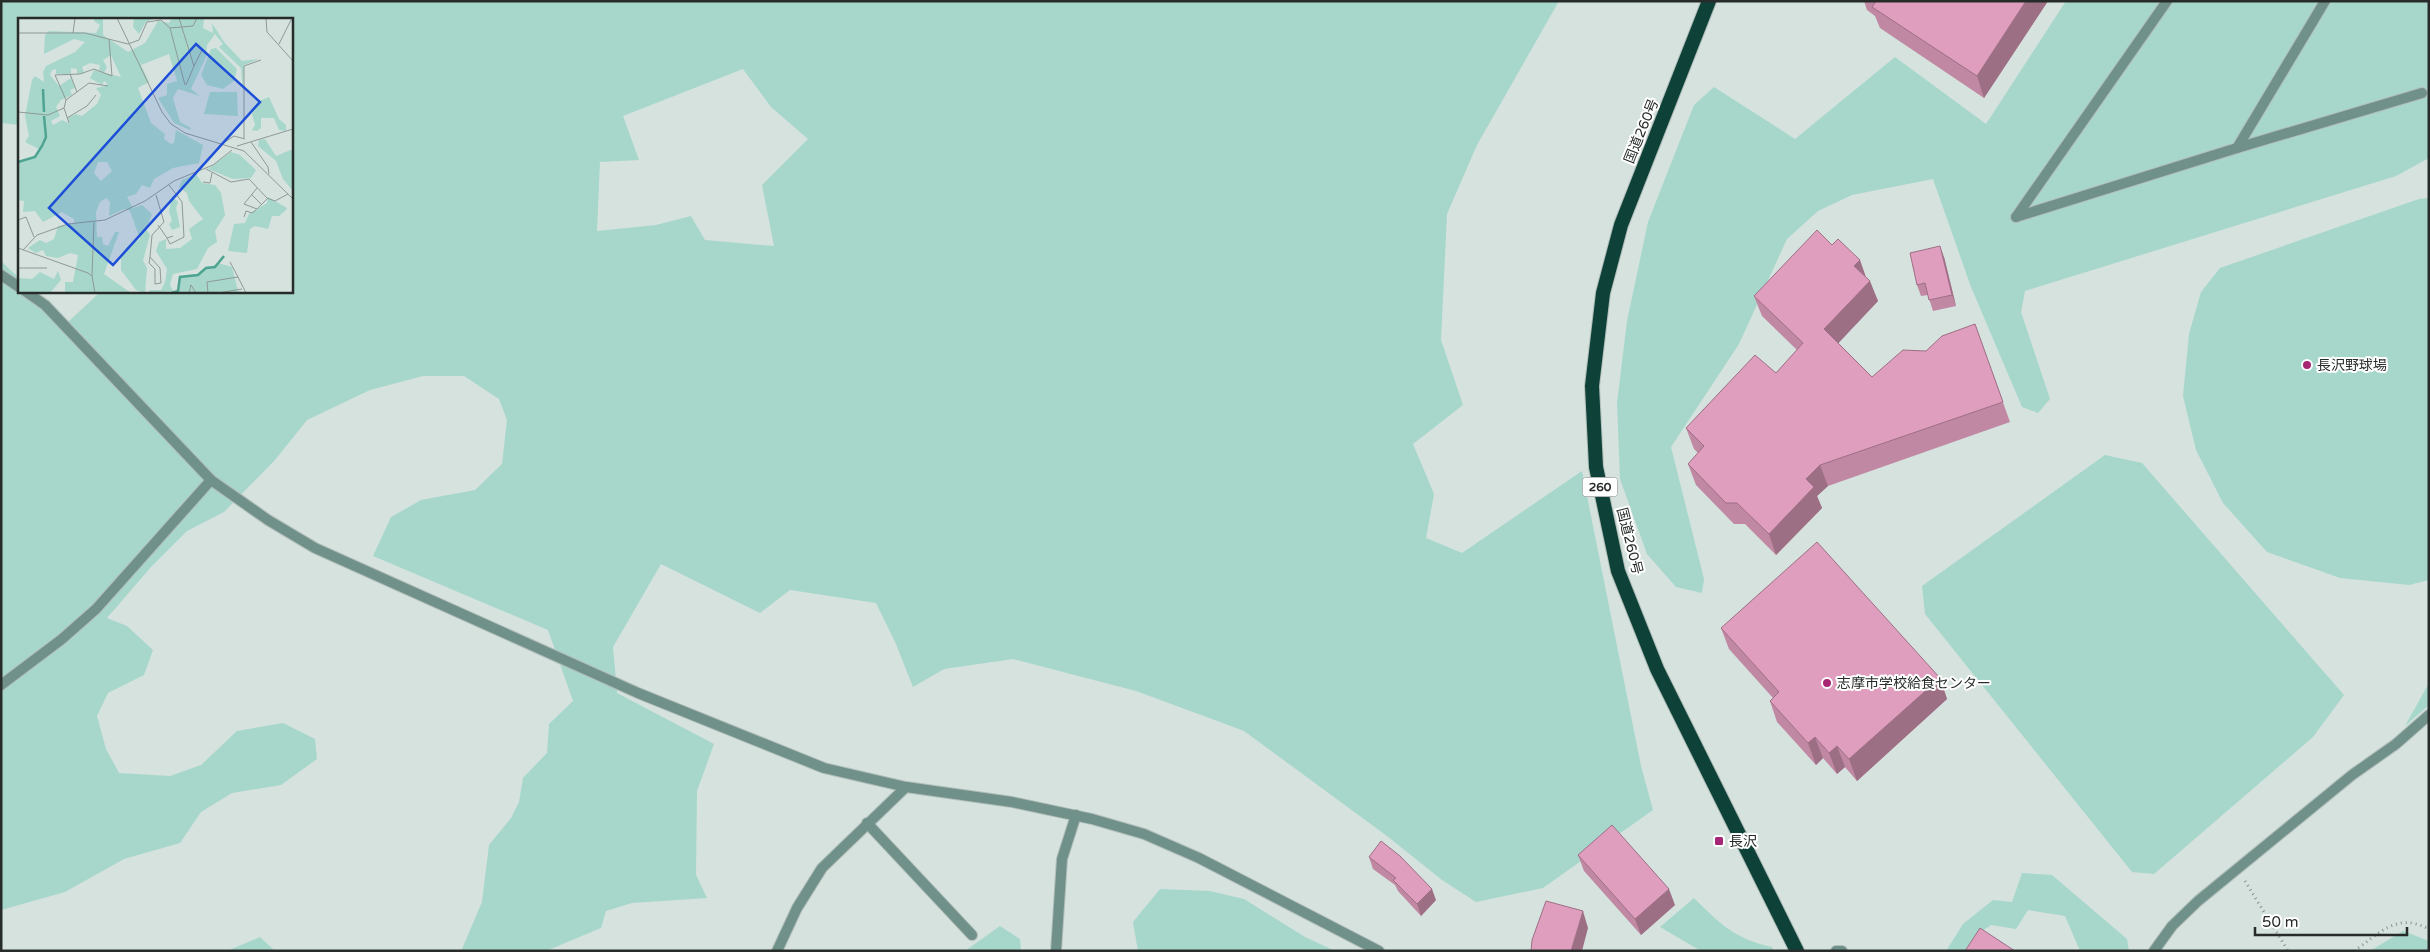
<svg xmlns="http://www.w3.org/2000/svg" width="2430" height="952" font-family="'Varela Round','Noto Sans JP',sans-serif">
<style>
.green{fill:#a7d7cb;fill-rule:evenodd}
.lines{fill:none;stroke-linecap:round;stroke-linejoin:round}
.service-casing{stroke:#b2beba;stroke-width:12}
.minor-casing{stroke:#b2beba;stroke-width:12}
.tertiary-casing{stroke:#b2beba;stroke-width:12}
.trunk-casing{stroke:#b2beba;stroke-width:16}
.path{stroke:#8b9491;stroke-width:3;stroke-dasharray:1 4;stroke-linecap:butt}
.service{stroke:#709189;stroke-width:10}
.minor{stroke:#709189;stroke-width:10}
.tertiary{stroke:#709189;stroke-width:10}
.trunk{stroke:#0e4238;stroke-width:14}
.wall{fill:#c188a3}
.shaded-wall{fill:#9d6f85}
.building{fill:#e09ebe;stroke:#9d6f85}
.poi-dot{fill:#a62574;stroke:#fff;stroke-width:2}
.labels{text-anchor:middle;stroke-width:4;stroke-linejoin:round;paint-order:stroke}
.shield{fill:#fff;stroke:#686b6a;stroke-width:1}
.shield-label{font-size:12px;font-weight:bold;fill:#272c2a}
.street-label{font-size:14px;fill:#272c2a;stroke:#fff}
.poi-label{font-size:14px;fill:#272c2a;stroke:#fff;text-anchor:start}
.inset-river{fill:none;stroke:#4ea491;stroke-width:2.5}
.inset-road{fill:none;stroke:#8f9996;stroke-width:1}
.view{fill:#1d4ed8;fill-opacity:0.15;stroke:#1d4ed8;stroke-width:2.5}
.inset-edge{fill:none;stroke:#272c2a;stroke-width:2.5}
</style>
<rect width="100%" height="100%" fill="#d5e2de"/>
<g class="green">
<path d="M1,1H1559L1477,145L1447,214L1441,340L1463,405L1413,444L1434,494L1426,538L1462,553L1582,471L1641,766L1653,810L1543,888L1476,902L1442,880L1387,836L1244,731L1220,722L1136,691L1013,659L944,669L913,687L896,644L876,603L790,590L760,613L661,564L613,647L617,693L714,744L697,791L696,875L707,898L632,903L606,911L601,928L546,951H459L462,949L482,902L489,845L511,818L519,802L523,778L547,753L549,724L573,701L548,630L373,556L391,517L421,500L475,490L502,464L507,420L499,399L464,376H423L370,390L307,420L275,460L224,512L187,531L151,567L107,618L127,626L153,650L144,675L108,693L97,716L106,749L119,773L170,776L201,765L237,731L283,723L315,739L317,759L281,785L232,793L201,812L180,843L124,859L65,892L1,910V261L19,278V291H33L67,323L98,294L97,291H291V19H19V125L1,123ZM743,69L771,107L808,139L762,185L774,246L705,240L691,216L656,225L597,231L600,162L639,160L623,116Z"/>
<path d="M2066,1H2429V158L2396,176L2025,291L2021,312L2050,399L2038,413L2022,407L1971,287L1933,179L1852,195L1818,211L1787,239L1739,344L1671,447L1704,579L1702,593L1676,587L1647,554L1620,479L1617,403L1627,321L1648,222L1694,105L1714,87L1795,139L1895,57L1986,124Z"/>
<path d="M2429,198V580L2409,585L2340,578L2267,552L2223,503L2196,450L2183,396L2189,334L2201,292L2220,268L2419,199Z"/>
<path d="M2105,455L2142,463L2344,695L2313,737L2154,874L2132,872L1925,614L1922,586Z"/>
<path d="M2429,683V705L2405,726Z"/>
<path d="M2022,873L2052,875L2127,939L2129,951H2080L2065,916L2028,910L2016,929L1991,925L1974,937L1967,951H1946L1963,924L1993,900L2012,902Z"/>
<path d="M1160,889L1210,891L1244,899L1305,937L1335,951H1138L1133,922Z"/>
<path d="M1694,898C1720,924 1735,939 1772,947L1774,951H1701L1660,927Z"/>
<path d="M1000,926L1020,939L1021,951H965Z"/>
<path d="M2403,931L2429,941V951H2370Z"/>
<path d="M260,937L275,951H227Z"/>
</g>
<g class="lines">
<defs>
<g id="service">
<path d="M1,685L62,639L96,609L211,480"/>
<path d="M867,823L972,935"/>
<path d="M1056,951L1062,859L1076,815"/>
</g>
<g id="minor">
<path d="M2237,148L2422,93"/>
<path d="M2016,217L2237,148L2325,1"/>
<path d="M2016,217L2167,1"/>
<path d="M777,951L797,908L822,868L906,787"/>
<path d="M1836,951H1842"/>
<path d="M2154,951L2172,926L2198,901L2352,775L2396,744L2429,715"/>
</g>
<g id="tertiary">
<path d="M1,275L19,287"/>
<path d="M25,291L45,305L211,480L268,520L315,548L638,693L824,768L906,787L1012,802L1092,819L1144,834L1199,858L1379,951"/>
</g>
<path id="trunk" d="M1709,1L1621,225L1603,293L1592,386L1596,467L1618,571L1657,669L1797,951"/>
</defs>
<use href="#service" class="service-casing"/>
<use href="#minor" class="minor-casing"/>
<use href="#tertiary" class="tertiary-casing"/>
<use href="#trunk" class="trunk-casing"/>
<g class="path">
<path d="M2245,881L2288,951"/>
<path d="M2354,951C2380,933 2396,912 2429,929"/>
</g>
<use href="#service" class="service"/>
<use href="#minor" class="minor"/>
<use href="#tertiary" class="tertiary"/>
<use href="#trunk" class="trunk"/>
</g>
<g class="wall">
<path d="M1864,1H2048L1984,98L1880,28L1875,16L1867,10Z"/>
<path d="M1944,257L1956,306L1933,311L1928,295L1921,296L1917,285Z"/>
<path d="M1866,277L1878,301L1838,343L1872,377L1926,351L1975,324L2010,422L1828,486L1817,496L1822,508L1776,555L1745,524H1734L1696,485L1688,464L1698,453L1694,449L1686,428L1776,373L1797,350L1762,316L1754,296Z"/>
<path d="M1721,628L1940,678L1947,699L1857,781L1845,767L1837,774L1823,758L1816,765L1777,722L1770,701L1773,698L1729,649Z"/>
<path d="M1578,855L1675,905L1641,935L1584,871Z"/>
<path d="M1369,857L1436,900L1421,916L1398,891L1395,885L1373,869Z"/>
</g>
<g class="shaded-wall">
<path d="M2026,1H2048L1984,98L1977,76Z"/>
<path d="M1940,246L1944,257L1956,306L1952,295Z"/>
<path d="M1860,260L1867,280L1854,266Z"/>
<path d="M1870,281L1878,301L1832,350L1824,329Z"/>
<path d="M1820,465L1828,486L1817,496L1822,508L1776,555L1769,534L1806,479Z"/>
<path d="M1940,678L1947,699L1857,781L1849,759Z"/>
<path d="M1815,737L1823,758L1816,765L1808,743Z"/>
<path d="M1837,746L1845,767L1837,774L1829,753Z"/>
<path d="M1432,889L1436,900L1421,916L1417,904Z"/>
<path d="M1669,889L1675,905L1641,935L1635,919Z"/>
<path d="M1583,911L1588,928L1582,951H1571Z"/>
</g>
<g class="building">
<path d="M1876,1H2026L1977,76L1872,7Z"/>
<path d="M1817,230L1832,245L1838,239L1860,260L1854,266L1870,281L1824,329L1872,377L1903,350L1926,351L1942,336L1975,324L2003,402L1820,465L1806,479L1814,487L1769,534L1737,503H1726L1688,464L1704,446L1686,428L1755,355L1776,373L1803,343L1754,296Z"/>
<path d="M1940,246L1952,295L1929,300L1925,283L1917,285L1910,253Z"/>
<path d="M1817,542L1940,678L1849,759L1837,746L1829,753L1815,737L1808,743L1770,701L1779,692L1721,628Z"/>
<path d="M1612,825L1669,889L1635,919L1578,855Z"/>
<path d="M1381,841L1400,856L1432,889L1417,904L1393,880L1396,878L1369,857Z"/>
<path d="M1546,901L1583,911L1571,951H1531L1532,940Z"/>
<path d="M1980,928L2015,951H1965Z"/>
</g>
<g class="poi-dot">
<circle cx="2307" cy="365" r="5"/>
<circle cx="1827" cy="683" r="5"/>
<rect x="1714" y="836" width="10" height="10" rx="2.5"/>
</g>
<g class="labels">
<rect class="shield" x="1582.5" y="477.5" width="35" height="19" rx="4"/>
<g class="shield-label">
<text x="1600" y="491">260</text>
</g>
<g class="street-label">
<text transform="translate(1641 131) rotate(-68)" y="5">国道260号</text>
<text transform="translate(1630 541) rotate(76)" y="5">国道260号</text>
</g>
<g class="poi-label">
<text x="2317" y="370">長沢野球場</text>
<text x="1837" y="688">志摩市学校給食センター</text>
<text x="1729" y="846">長沢</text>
</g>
</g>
<g transform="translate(18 18)">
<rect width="275" height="275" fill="#d5e2de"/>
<path d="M77,0H85V17L110,34L127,25L140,3L151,5L154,0H186L185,10L195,15L194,5L206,24L224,43L241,41L226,47L225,72L223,50L201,29L205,26L197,16L189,27L188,39L173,71L182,78L160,71L155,80L162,104L173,110L172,112L156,105L140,80L149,77V66L159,63L151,36L123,47L131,64L120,70L133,105L147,116L146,121L153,126L156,125L158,112L185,127L181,145L155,150L136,161L132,170L124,167L118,176L109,179L115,190L124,187L134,196L128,211L132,217L125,242L129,250L127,275L118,272L103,252V240L109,229L122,221L112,193L106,191L91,198L92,184L88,180L82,184L78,194L79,219H84L85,226L90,228L97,214H101L86,256L113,275H47V264H55L60,237L52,235L40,240L28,238L25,232L18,235L10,230L22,222L28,225L36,221L40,208L56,205V201L44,194L25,204L17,193L5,194L6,183L0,182V143L16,140L21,131L7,124L11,118L7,98L14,62L17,58L26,64L25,54L28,48L57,34L67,24L56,21L26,36L27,17L31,13L78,15L82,7L76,3ZM93,37L103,59L76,52L72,60L84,67L86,63L89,65L88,68L78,70L83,77L79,86L64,98L58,96L50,100L52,106L44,102L35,107L33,103L42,98L38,89L43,82L54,77L52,72L57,70L53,60L41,68L32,57L34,52L38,51V56H53V50L59,51V56L66,55L64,49L72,45L82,47L81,52L86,55L89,49L85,42ZM80,144H89L94,153L83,163L76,155ZM116,0H137L128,4L121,16L115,9ZM198,30L219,51L216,63L205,71L189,67L183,57L193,31ZM192,74H219L220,98L186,96ZM251,79L261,101L268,107V113L261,112L256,100H243V110L239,113L234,112L237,107L234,96L239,84ZM247,121L258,138L275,131V173L265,161L258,143L240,128L241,122ZM213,134L222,137L238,152L233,160L215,161L190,151ZM178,156L184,165L197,167L203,175L207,197L197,213L199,224L190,230L179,251L155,256L152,267L155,273L130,275L132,272H143L147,264L149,251L138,233L141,224L148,221V231L162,230L174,221L171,211L185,201L171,183L169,175L161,169L164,162ZM154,178L160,184L158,190L162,209L154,212L151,206L154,203L151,193ZM250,179L269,190L268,192L261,198H254L250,211L237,208L232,211L229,235L210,233L216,206L227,205L231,196L249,185ZM200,245L214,249L220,273L227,275H161L160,260L175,258ZM40,253L43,262L32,275H0V260L14,261L22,254L36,261Z" fill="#a7d7cb" fill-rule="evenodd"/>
<path class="inset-river" d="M25,71L26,94M0,144L17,139L24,128L28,119L26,98M153,275L160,273L162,259L180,257L188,250L197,249L206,238"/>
<path class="inset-road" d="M99,0L144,94L153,106L167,115L226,133L275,181M161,0L176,48L168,67M248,0L249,14L275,43M152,10L175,8L179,0M0,15H67L110,26L121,22L129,4L143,2L152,10L167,67M55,15L57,0M261,26L274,0M176,48L184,32M52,56L59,74M0,75V97M48,82L71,65L90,68M46,90L51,105M0,94L30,97L46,90L48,82L37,57L62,56L76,51L94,58L91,21M49,100L69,88L78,77M226,120V48L243,42M233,124L250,149L251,156M204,126L216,118L227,121M219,128L275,111M188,151L213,164L231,161L249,180L257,183L270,176M185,164L192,165L194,155M239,170L226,186L239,191L250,180M233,176L244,187M226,199L228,193L234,195L238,192M0,202L8,199L16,219M140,207L149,220L155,218M149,220L152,226L166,219L164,184L151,167M0,230L70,255L74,258L77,275M5,232L19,217L50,206L87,202L127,183L156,163L195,147L214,132M132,239L131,245L137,251V266L143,265L142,250L132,239L134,217L146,204L138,177M212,244L220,259M0,250H29M74,258L76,204M171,275L173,267L178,275M190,275L189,264L220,259L228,275M200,275L224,271"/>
<path class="view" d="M178,26L242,84L95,247L31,190Z"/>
<rect width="275" height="275" class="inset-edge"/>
</g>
<rect width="2430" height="952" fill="none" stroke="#272c2a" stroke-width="5"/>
<path d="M2255 927v8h152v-8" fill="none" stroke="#272c2a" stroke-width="2.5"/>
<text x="2262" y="927" font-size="15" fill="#272c2a" stroke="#ffffff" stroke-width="4" paint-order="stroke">50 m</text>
</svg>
